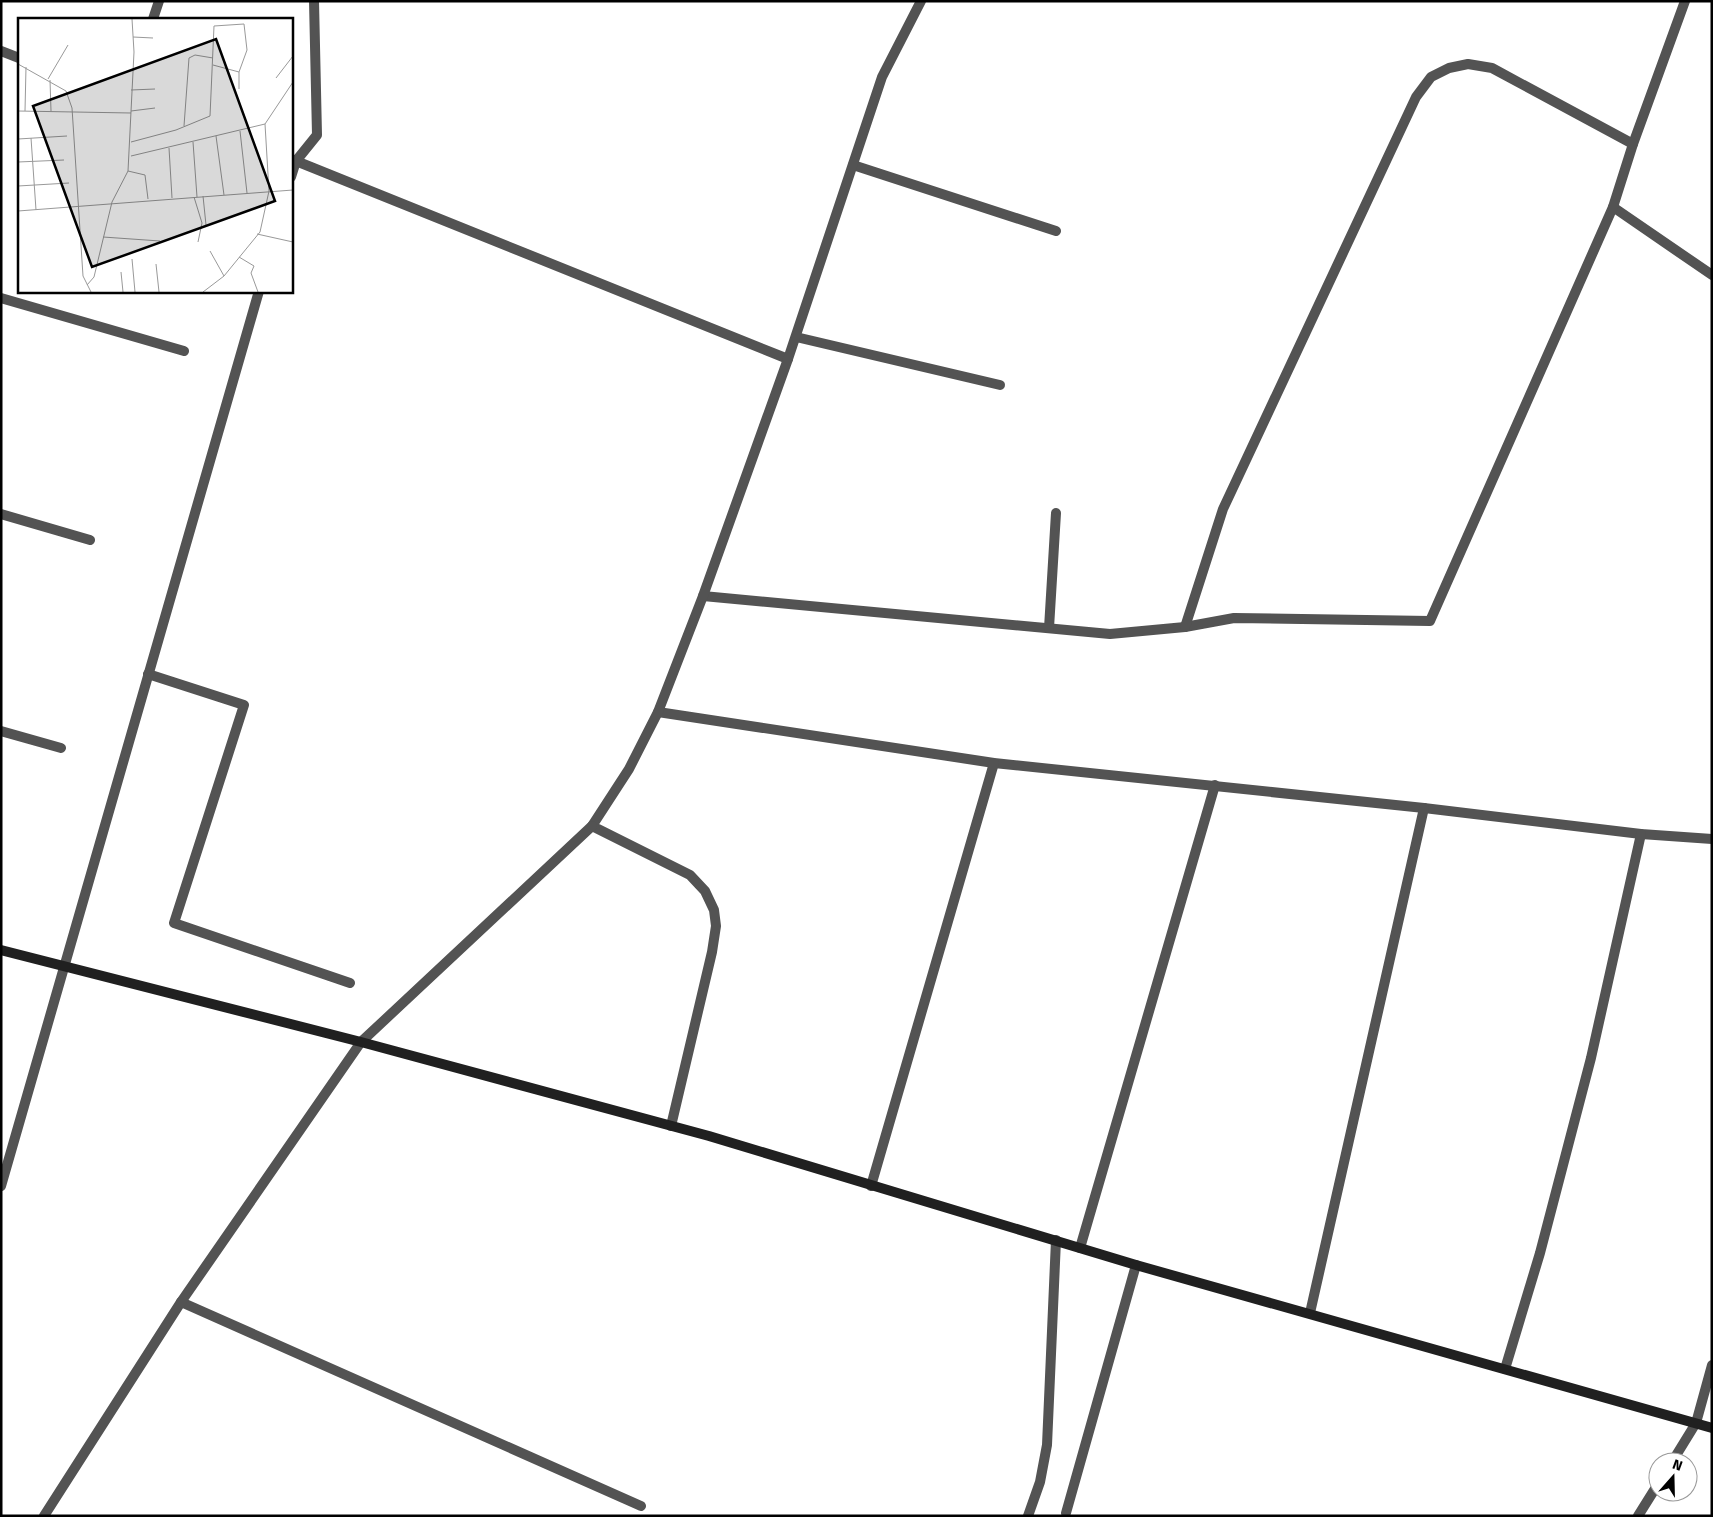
<svg xmlns="http://www.w3.org/2000/svg" width="1713" height="1517" font-family="'Fira Sans',sans-serif">
<style>
.lines{fill:none;stroke-linecap:round;stroke-linejoin:round}
.lane{stroke:#535353;stroke-width:10}
.street{stroke:#535353;stroke-width:10}
.secondary{stroke:#202020;stroke-width:10}
.inset-road{fill:none;stroke:#999;stroke-width:1}
.view{fill:#000;fill-opacity:0.15;stroke:#000;stroke-width:2.5}
.inset-edge{fill:none;stroke:#000;stroke-width:2.5}
</style>
<rect width="100%" height="100%" fill="#fff"/>
<g class="lines">
<path class="lane" d="M148,674L244,705L174,923L350,983"/>
<g class="street">
<path d="M153,19L159,1"/>
<path d="M1,51L19,58"/>
<path d="M291,159L788,359"/>
<path d="M853,165L1056,231"/>
<path d="M291,177L296,161L317,135L314,1"/>
<path d="M1613,207L1712,275"/>
<path d="M1,298L184,351"/>
<path d="M796,337L1000,385"/>
<path d="M1,514L90,540"/>
<path d="M703,596L1110,634L1185,627L1234,618L1430,621L1613,207L1633,144L1685,1"/>
<path d="M1185,627L1223,509L1416,97L1431,77L1449,68L1468,64L1492,68L1633,144"/>
<path d="M1049,628L1056,513"/>
<path d="M658,712L994,763L1424,808L1641,834L1712,839"/>
<path d="M1,731L61,748"/>
<path d="M671,1126L712,952L716,926L714,910L705,891L690,875L592,826L629,769L658,712L703,596L788,359L882,77L921,1"/>
<path d="M1,1186L259,291"/>
<path d="M871,1186L994,763"/>
<path d="M1080,1248L1215,785"/>
<path d="M181,1302L641,1506"/>
<path d="M1310,1313L1424,808"/>
<path d="M1505,1369L1540,1253L1591,1058L1641,834"/>
<path d="M1672,1462L1696,1423L1712,1365"/>
<path d="M1066,1513L1136,1265"/>
<path d="M44,1516L181,1302L361,1042L592,826"/>
<path d="M1028,1516L1040,1482L1047,1445L1056,1240"/>
<path d="M1638,1516L1658,1484"/>
</g>
<path class="secondary" d="M1,950L361,1042L709,1136L1136,1265L1712,1428"/>
</g>
<g transform="translate(18 18)">
<rect width="275" height="275" fill="#fff"/>
<path class="inset-road" d="M114,1L116,34L110,153L127,157L130,181M115,19L135,20M0,46L48,73L54,90L65,258L73,274M195,47L221,54M258,60L275,38M30,61L50,27M32,62L33,93M113,72L137,71M0,93L113,95M7,93L8,49M113,93L137,90M166,108L171,40L177,37L195,40M222,113L229,175M198,118L206,177M13,120L18,192M0,121L49,118M113,124L158,112L192,98L196,8L226,6L229,32L221,54V71M175,124L179,179M151,130L154,180M113,138L247,106L275,64M0,144L46,142M0,168L51,165M185,178L188,207M176,179L184,205L180,224M0,193L275,172M239,216L275,224M85,219L142,223M192,233L206,258M221,239L236,248L233,255L240,274M114,241L117,274M138,246L141,274M103,254L105,274M69,267L76,259L94,184L110,153M185,274L206,258L242,214L251,173L247,106"/>
<path class="view" d="M198,21L257,183L74,249L15,88Z"/>
<rect width="275" height="275" class="inset-edge"/>
</g>
<rect width="1713" height="1517" fill="none" stroke="#000000" stroke-width="5"/>
<g transform="translate(1673 1477) rotate(20)"><circle r="24" fill="#ffffff" stroke="#999999"/>
<path d="M0-4L9 19L0 12L-9 19Z" fill="#000000"/>
<text y="-8" font-size="14" font-weight="bold" text-anchor="middle" fill="#000000">N</text>
</g>
</svg>
